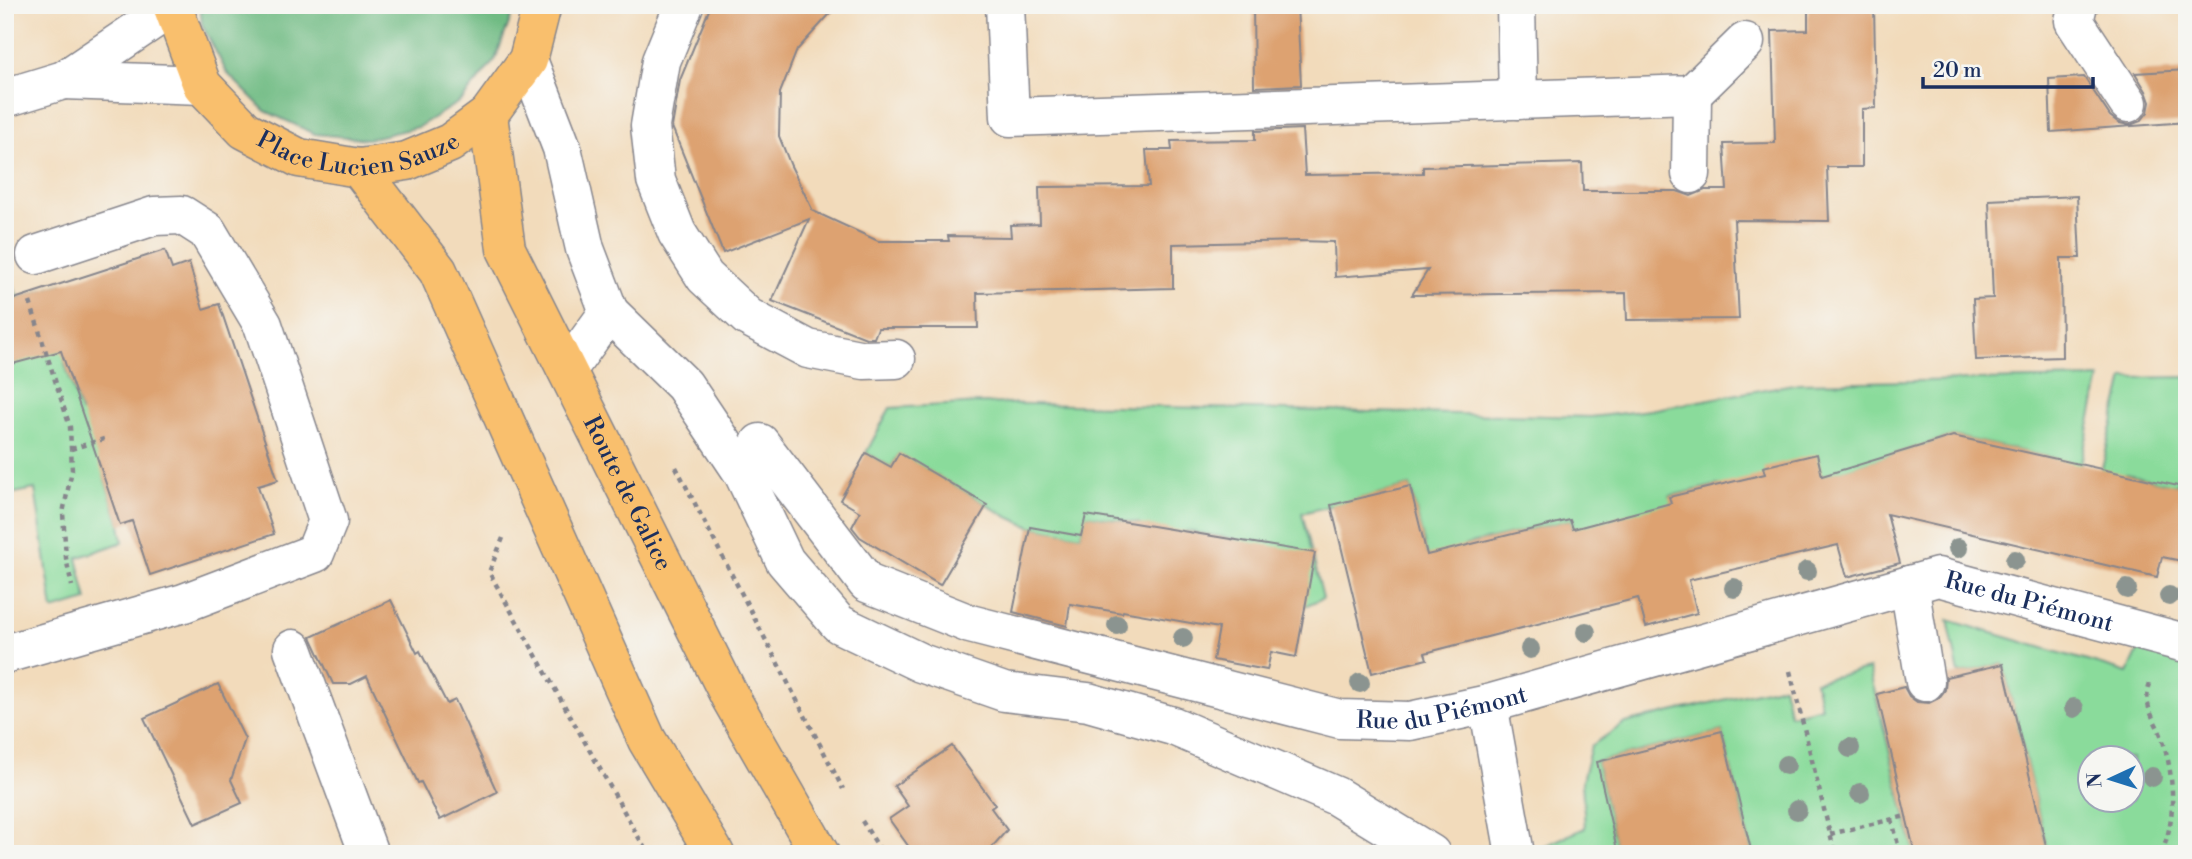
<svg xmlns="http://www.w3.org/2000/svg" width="2192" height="859" font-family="'Libre Bodoni',serif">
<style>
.green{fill:#8adb9b;stroke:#52857c;stroke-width:2;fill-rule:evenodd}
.forest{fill:#6fbb83;stroke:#457570;stroke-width:2}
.building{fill:#dda271}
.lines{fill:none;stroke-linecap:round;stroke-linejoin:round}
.minor-casing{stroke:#86858c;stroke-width:41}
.major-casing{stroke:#86858c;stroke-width:41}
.path{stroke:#86858c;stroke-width:4.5;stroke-dasharray:5 5;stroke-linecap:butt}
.minor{stroke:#fff;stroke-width:38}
.major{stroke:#f9bf6d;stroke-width:38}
.tree{fill:#8b9490}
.labels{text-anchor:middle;stroke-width:6;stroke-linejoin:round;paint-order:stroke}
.street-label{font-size:24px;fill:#1b2f5e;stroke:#f6f6f2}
</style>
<rect width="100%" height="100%" fill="#f6f6f2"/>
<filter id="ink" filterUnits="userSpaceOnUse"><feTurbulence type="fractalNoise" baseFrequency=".0143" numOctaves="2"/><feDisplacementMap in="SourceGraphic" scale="14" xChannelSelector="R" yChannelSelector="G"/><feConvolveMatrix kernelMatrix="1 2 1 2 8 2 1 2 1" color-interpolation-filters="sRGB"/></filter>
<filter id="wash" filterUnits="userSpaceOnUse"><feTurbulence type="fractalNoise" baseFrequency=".00686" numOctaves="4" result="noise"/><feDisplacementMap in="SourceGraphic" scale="28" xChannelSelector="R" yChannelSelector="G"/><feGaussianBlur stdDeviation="1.57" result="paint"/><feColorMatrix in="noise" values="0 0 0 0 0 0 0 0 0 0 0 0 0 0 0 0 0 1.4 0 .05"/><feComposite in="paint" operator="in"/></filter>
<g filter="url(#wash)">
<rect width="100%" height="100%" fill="#f2dbbb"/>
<g class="green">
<path d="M5,263L18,298L62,284L65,364L81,412L94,408L105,480L120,525L123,542L77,558L87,600L53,610L35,489L5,495Z"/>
<path d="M2187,377V470L2181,469L2177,486L2127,474L2098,484L2124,378Z"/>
<path d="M2100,378L2079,471L2056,459L1953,436L1770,493L1717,485L1670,496L1676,522L1574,533L1570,520L1466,545L1431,571L1410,486L1302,513L1323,598L1305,606L1229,572L1235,539L1186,531L1182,549L1138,523L1087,515L1081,536L1031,527L1008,517L899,454L891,467L866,453L890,408L982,403L1591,417L1650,410L1799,383Z"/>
<path d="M1948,620L2128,673L2139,649L2187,657V854H2048L2003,664L1959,674ZM2090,758H2132V800H2090Z"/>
<path d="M1869,669L1915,854H1752L1722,731L1597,762L1618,854H1526L1585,828L1582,781L1591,746L1625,723L1783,686L1790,715L1821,707L1815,681Z"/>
</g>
<path class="forest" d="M200,5H513V12L495,60L462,100L418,127L368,139L315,134L265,111L227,73L202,25Z"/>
<g id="blocks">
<g class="building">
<path d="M711,5H838L797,50L780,93L779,136L791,166L813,211L878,241H949L948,236L1011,237L1010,225L1040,224L1039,187L1149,186L1146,150H1172L1171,141L1255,140V131L1302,129L1305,175L1423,173V167L1582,163L1583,191H1677L1691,196L1705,190H1727L1724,144L1775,143L1772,31L1808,30V5H1874L1876,108L1862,109V167H1827L1829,221L1734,220L1739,319L1627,320L1626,293L1412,295L1428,270L1335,277L1334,242L1299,241L1173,244V288L977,293L978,328H878L874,338H866L772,301L809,219L723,253L672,127L680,80Z"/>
<path d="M1253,5H1297L1301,85L1254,87Z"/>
<path d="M2187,70V122L2051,132L2049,79L2084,77L2110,116L2119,123L2130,125L2141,121L2148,112L2150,102L2146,91L2135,73Z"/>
<path d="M2077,196L2080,258H2061L2062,357L1976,360L1973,299L1993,298L1989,200Z"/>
<path d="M165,250L172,269L189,263L203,309L219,304L278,480L258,486L274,534L150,575L132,521L120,525L61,351L5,366V302Z"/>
<path d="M1953,436L2187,488V562L2162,557L2157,577L1887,514L1900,563L1847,577L1838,545L1689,580L1697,613L1646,627L1638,598L1425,653L1427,659L1372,673L1331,505L1410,486L1427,555L1570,520L1573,529L1671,503L1669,497L1765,474L1763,467L1817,454L1822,476Z"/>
<path d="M866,453L891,467L899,453L987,505L940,585L860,537L852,527L860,512L840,500Z"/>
<path d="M1086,515L1315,553L1296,657L1271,652L1267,670L1213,660L1219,628L1123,611L1122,613L1070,604L1067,626L1013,612L1030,527L1081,536Z"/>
<path d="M391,600L417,653L420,651L447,704L455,700L497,792L440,820L421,782L418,783L367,676L351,684H333L311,637Z"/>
<path d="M2003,664L2048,854H1915L1877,694L1904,687L1909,696L1917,702L1929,703L1939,698L1945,690L1946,677Z"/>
<path d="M218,684L245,739L231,780L242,803L195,824L144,718Z"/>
<path d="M1722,731L1752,854H1618L1597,762Z"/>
<path d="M952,746L995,805L991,808L1007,830L986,854H914L889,819L908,806L894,786Z"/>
</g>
</g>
</g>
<g filter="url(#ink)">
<use href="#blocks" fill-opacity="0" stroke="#86858c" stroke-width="2"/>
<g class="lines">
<defs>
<g id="minor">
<path d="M684,5L661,61L650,126L656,180L677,233L705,277L748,317L808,349L864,360L896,359"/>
<path d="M1005,5L1010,117L1692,94L1745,42"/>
<path d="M1516,5L1518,100"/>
<path d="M2078,5L2074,21L2128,103"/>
<path d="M528,60L562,148L585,249L609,312L567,370"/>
<path d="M64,80L202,85"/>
<path d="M5,98L64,80L172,7"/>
<path d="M1691,174L1692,94"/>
<path d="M609,312L684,385L743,473L785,561L839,624L921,663L1004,692L1088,702L1173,726L1336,796L1431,854"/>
<path id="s1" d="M760,443L867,583L970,624L1340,719L1410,721L1488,704L1938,577L2181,642L2187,640"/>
<path d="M1909,585L1925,682"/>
<path d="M293,649L369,854"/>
<path d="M5,654L184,603L315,553L328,521L263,325L207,231L182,215L154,216L36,255"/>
<path d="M1488,704L1515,854"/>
</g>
<g id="major">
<path id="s2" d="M172,5L202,85L245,130L299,158L359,168L407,161L450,143L488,115L528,60L542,5"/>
<path id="s3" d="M488,115L506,249L730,697L820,854"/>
<path d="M359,168L438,271L647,740L715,854"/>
</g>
</defs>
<use href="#minor" class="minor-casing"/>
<use href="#major" class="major-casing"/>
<g class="path">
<path d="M30,302L70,427L72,470L63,513L66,558L72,586"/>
<path d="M71,449L104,439"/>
<path d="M676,467L843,789"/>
<path d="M503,538L489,572L648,854"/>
<path d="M1790,671L1835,854"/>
<path d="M2150,684C2141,707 2157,720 2163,741C2174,777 2177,818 2161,854"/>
<path d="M1892,819L1900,854"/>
<path d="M862,821L883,854"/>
<path d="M1830,834L1906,816"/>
</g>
<use href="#minor" class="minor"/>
<use href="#major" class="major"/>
</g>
<g class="tree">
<circle cx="1958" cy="548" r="10"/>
<circle cx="2015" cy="560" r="10"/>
<circle cx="1807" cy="571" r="10"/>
<circle cx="1734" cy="588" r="10"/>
<circle cx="2127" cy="589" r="10"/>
<circle cx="2169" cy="596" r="10"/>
<circle cx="1117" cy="625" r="10"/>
<circle cx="1586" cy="632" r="10"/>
<circle cx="1183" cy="638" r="10"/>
<circle cx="1530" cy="649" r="10"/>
<circle cx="1360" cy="683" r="10"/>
<circle cx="2074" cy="708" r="10"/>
<circle cx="1850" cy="748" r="10"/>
<circle cx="1786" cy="765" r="10"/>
<circle cx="2152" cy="777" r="10"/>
<circle cx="1860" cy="793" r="10"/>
<circle cx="1797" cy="810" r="10"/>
</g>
</g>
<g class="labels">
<g class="street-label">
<text dy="8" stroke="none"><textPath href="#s2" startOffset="268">Place Lucien Sauze</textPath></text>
<text dy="8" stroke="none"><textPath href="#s3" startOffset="408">Route de Galice</textPath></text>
<text dy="8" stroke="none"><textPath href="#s1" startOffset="1381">Rue du Piémont</textPath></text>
<text dy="8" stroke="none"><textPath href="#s1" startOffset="772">Rue du Piémont</textPath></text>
</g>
</g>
<rect width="2192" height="859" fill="none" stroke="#f6f6f2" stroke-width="28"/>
<g transform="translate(2111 779) rotate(266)"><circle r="33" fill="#f6f6f2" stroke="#9ea6b7" stroke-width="2"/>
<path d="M0-5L12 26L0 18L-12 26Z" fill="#1f6fb2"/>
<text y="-10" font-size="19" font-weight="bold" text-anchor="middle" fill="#1b2f5e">N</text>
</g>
<path d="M1923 77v10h170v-10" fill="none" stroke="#1b2f5e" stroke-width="3.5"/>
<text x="1933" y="77" font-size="21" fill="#1b2f5e" stroke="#f6f6f2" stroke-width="5" paint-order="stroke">20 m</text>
</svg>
